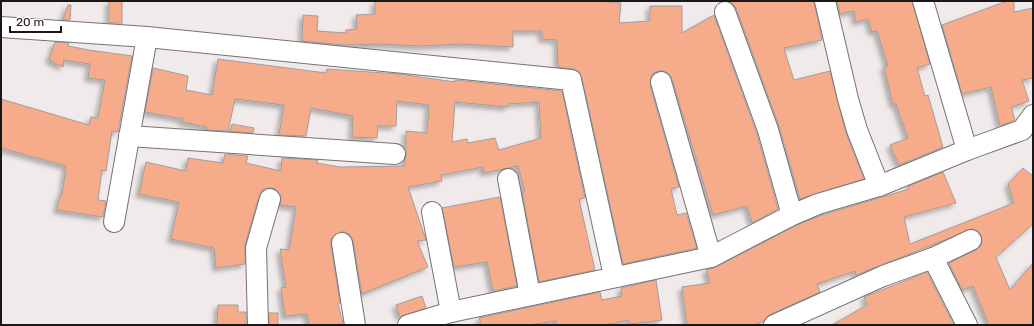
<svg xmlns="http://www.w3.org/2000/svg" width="1034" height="326" font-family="Rubik,sans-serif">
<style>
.building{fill:#f6ac8a;stroke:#a39d9b;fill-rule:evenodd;filter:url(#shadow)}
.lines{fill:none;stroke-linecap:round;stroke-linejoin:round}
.minor-casing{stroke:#787272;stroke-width:22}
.minor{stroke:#fff;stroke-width:20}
</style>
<defs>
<filter id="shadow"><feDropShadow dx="-3.5" dy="3.5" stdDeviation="2" flood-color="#0004"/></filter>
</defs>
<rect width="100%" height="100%" fill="#f1eaea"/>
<g class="building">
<rect x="109" y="1" width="13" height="22"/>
<path d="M375,1H599L621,3L619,23L650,21V6H682V33L714,15L757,134L778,209L752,223L747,206L713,215L672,79L669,74L664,71H657L652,74L650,85L679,187L671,189L677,215L686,213L697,248L623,264L582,78L579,72L573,69L558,67L557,40L542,39V31H513V47L462,44L420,46L379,44L345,45L302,41L303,15L318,16L317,31L346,33V30L357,29L356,15L375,14Z"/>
<path d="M728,1H814L822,40L784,48L786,55L794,80L830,71L846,133L864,179L800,199L779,126L736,8Z"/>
<path d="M837,1H912L930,64L917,68L925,96L928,95L943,147L899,165L890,145L908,138L896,104H893L884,67L888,66L877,31L872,32L868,19L856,22L854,11L840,14Z"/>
<path d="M1007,1H1014V12L1033,8V78L1022,80L1029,101L1011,107L1015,120L1000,126L991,87L962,94L942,25Z"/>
<path d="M68,5H71L70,20H63Z"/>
<path d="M55,42L69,43L68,46L89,50L132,56L118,132L112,131L106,171L102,170L98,200L106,201L103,217L57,210L60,195H62L66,166L1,148V99L89,125L91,117L98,118L105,80L88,78L90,64L64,60L63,67L49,60Z"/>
<path d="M218,59L326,73L327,69L399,74L455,82V80L562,91L585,198L579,199L595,270L539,282L522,192H525L518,166L484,173L483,167L441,175L442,181L408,187L426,240L417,241L428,267L362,294L353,241L346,232H340L331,239V245L340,303L338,304L343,324L309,325L307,314L285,316L281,288L286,287L280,249L289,250L296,207L280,205L281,196L274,188H268L262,190L259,196L245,245V264L216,268L214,248L171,239L179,202L139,194L146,162L186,171L188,158L223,163L225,154L248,156L246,163L281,171L282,158L318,160L317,163L340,167L404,166L406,155V131L427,133L429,105L397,101L396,126H378L377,138L352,137L353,116L311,108L306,136L279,135L284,105L235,99L228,131L206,130L207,127L182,122L183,119L145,112L153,68L188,76L186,90L212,95ZM455,102L508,107V104L539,102L541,138L499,150L495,138L468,143L467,139L452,142Z"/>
<path d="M232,124L254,128L253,133L230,131Z"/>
<path d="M1023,168L1033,176V224L996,257L1010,290L1033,263V325H989L973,286L962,290L949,263L976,250L981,246L982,241L981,235L977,230L972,229L856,275L855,271L817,284L820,292L769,315L764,321L753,325H687L682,287L710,283L706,270L716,267L797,225L822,215L909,189L908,186L943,172L956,203L904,217L910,244L1014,203L1008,184Z"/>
<path d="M500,197L517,286L493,291L487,262L454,267L442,208Z"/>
<path d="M927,272L954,325H832L867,305L864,297Z"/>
<path d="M656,280L662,320L630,324L629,320L605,325H557L556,321L528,325H481L479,318L600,292L602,300L622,296L621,288Z"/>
<path d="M422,296L426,308L400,317L396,305Z"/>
<path d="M218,305H238V312H246V325H217Z"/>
<rect x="269" y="313" width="9" height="12"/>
</g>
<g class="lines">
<defs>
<g id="minor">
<path d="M825,1L848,99L857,130L879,186"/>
<path d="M923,1L967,150"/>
<path d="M725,12L768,130L792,215"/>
<path d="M1,27L147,37L571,80L614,276"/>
<path d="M661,82L711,257"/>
<path d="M129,136L395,154"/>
<path d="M508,179L530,295"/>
<path d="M432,212L451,312"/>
<path d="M114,222L147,37"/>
<path d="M342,243L355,325"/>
<path d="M933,258L967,325"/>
<path d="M258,325L256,248L270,199"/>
<path d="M408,325L451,312L711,257L792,215L818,204L879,186L967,150L1022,130L1033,115"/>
<path d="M774,325L883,276L933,258L971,240"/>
</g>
</defs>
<use href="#minor" class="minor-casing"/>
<use href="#minor" class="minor"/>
</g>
<rect width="1034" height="326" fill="none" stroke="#191717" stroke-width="4"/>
<path d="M10 26v6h51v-6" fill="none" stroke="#191717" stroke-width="2"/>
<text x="16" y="26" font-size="12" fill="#191717" stroke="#fef8f7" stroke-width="3" paint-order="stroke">20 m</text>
</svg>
